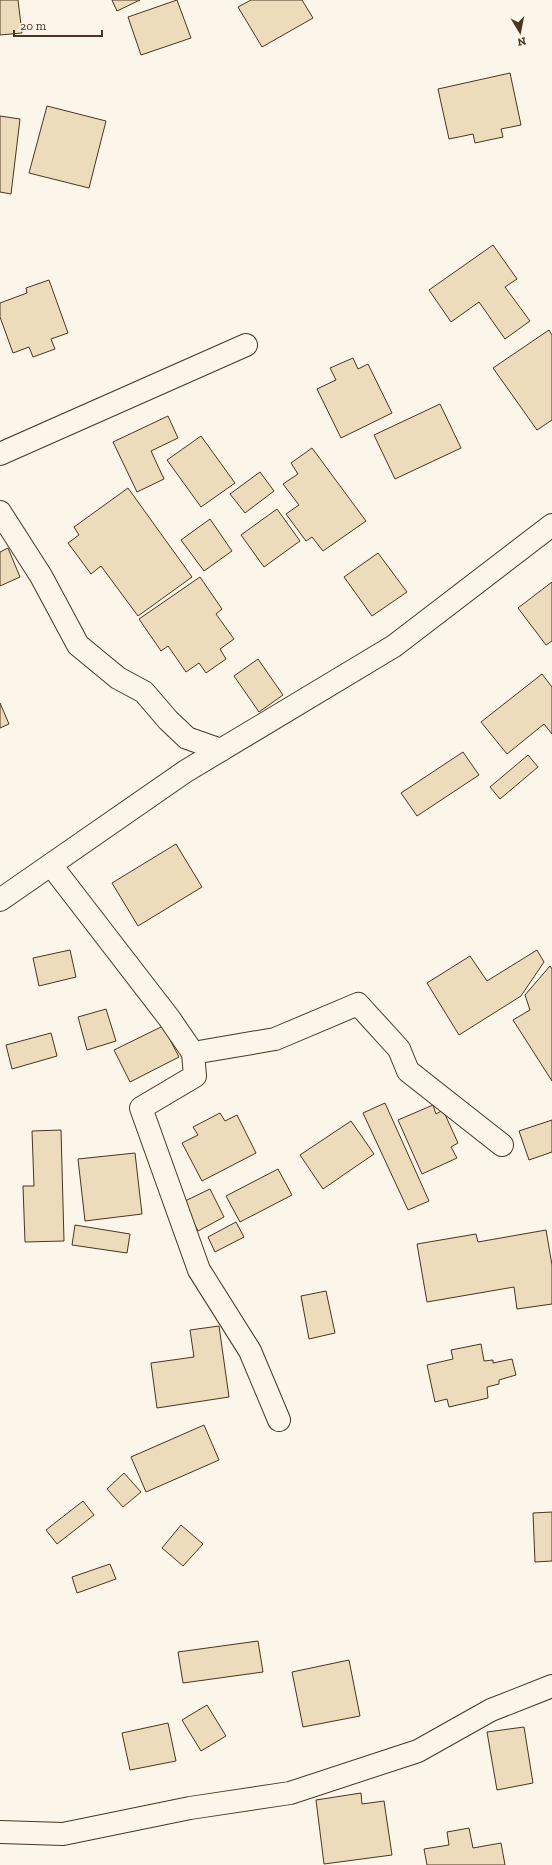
<svg xmlns="http://www.w3.org/2000/svg" width="552" height="1865" font-family="'Zilla Slab',serif">
<style>
.building{fill:#ecdcbc;stroke:#4a3520}
.lines{fill:none;stroke-linecap:round;stroke-linejoin:round}
.minor-casing{stroke:#4a3520;stroke-width:24}
.minor{stroke:#fbf6e9;stroke-width:22}
</style>
<rect width="100%" height="100%" fill="#fbf6e9"/>
<g class="building">
<path d="M0,0H18L22,33L0,35Z"/>
<path d="M112,0H140L117,11Z"/>
<path d="M177,0L191,38L141,55L128,17Z"/>
<path d="M251,0H302L313,18L262,47L238,7Z"/>
<path d="M510,73L521,125L501,129L503,137L475,143L473,134L449,139L438,89Z"/>
<path d="M47,106L106,121L89,188L29,173Z"/>
<path d="M0,116L20,119L11,194L0,192Z"/>
<path d="M493,245L517,279L505,287L530,321L505,339L479,302L451,322L429,290Z"/>
<path d="M49,280L68,333L51,339L55,349L33,357L29,347L13,353L0,317V303L27,293L26,288Z"/>
<path d="M549,330L552,335V420L537,430L493,368Z"/>
<path d="M353,358L358,369L368,364L392,413L341,438L317,389L336,380L330,368Z"/>
<path d="M440,404L461,448L395,479L374,435Z"/>
<path d="M168,416L178,438L151,451L164,479L137,492L113,442Z"/>
<path d="M201,436L235,483L201,507L167,460Z"/>
<path d="M312,448L366,521L323,551L312,537L306,541L286,514L299,505L283,484L298,474L291,463Z"/>
<path d="M260,472L274,491L245,513L230,494Z"/>
<path d="M128,488L192,577L138,616L101,566L91,574L68,543L79,535L74,527Z"/>
<path d="M277,509L300,541L264,567L241,535Z"/>
<path d="M210,519L232,551L204,571L181,540Z"/>
<path d="M8,548L20,577L0,586V552Z"/>
<path d="M378,553L407,592L372,616L344,577Z"/>
<path d="M200,577L222,609L216,614L234,639L220,649L226,659L206,673L199,663L186,672L168,646L161,651L139,619Z"/>
<path d="M552,582V641L546,645L518,608Z"/>
<path d="M258,659L283,695L259,712L234,676Z"/>
<path d="M542,674L552,687V734L544,724L507,754L481,722Z"/>
<path d="M0,703L9,724L0,728Z"/>
<path d="M463,752L479,775L417,816L401,793Z"/>
<path d="M528,755L538,767L500,799L490,787Z"/>
<path d="M176,844L202,887L138,926L112,883Z"/>
<path d="M70,950L76,977L39,986L33,958Z"/>
<path d="M537,950L544,962L521,996L459,1035L427,983L470,956L487,981Z"/>
<path d="M550,966L552,969V1081L513,1020L530,1010L525,995Z"/>
<path d="M106,1009L116,1041L87,1050L78,1017Z"/>
<path d="M163,1026L179,1057L130,1082L114,1050Z"/>
<path d="M51,1033L57,1056L12,1069L6,1045Z"/>
<path d="M385,1103L429,1201L408,1210L363,1113Z"/>
<path d="M433,1105L436,1114L443,1110L458,1143L451,1147L457,1158L422,1174L398,1120Z"/>
<path d="M220,1113L225,1121L237,1115L256,1153L202,1181L182,1143L198,1135L193,1127Z"/>
<path d="M552,1120V1152L529,1160L519,1131Z"/>
<path d="M351,1121L374,1154L323,1189L300,1155Z"/>
<path d="M61,1130L64,1241L25,1242L23,1186H34L32,1131Z"/>
<path d="M135,1153L142,1214L85,1221L78,1159Z"/>
<path d="M278,1169L292,1195L240,1222L226,1196Z"/>
<path d="M210,1189L224,1217L198,1231L183,1202Z"/>
<path d="M236,1222L244,1237L215,1252L208,1237Z"/>
<path d="M75,1225L130,1234L127,1253L72,1245Z"/>
<path d="M546,1230L552,1265V1304L517,1309L514,1287L427,1302L417,1244L476,1234L478,1242Z"/>
<path d="M326,1291L335,1333L309,1339L301,1296Z"/>
<path d="M219,1326L229,1397L157,1408L151,1363L194,1357L190,1330Z"/>
<path d="M481,1344L484,1361L493,1360V1363L512,1359L516,1375L499,1380V1384L487,1387L488,1398L449,1407L447,1399L435,1402L427,1365L453,1359L451,1350Z"/>
<path d="M204,1425L219,1460L146,1492L131,1457Z"/>
<path d="M124,1473L141,1492L123,1507L107,1489Z"/>
<path d="M83,1501L94,1515L57,1544L46,1530Z"/>
<path d="M552,1512V1561L535,1562L533,1513Z"/>
<path d="M181,1525L203,1544L183,1566L162,1548Z"/>
<path d="M110,1564L116,1579L77,1593L72,1577Z"/>
<path d="M258,1641L263,1672L183,1683L178,1652Z"/>
<path d="M349,1660L360,1716L303,1727L292,1672Z"/>
<path d="M207,1705L226,1736L201,1751L182,1720Z"/>
<path d="M168,1723L176,1761L130,1770L122,1733Z"/>
<path d="M524,1727L533,1783L497,1790L487,1732Z"/>
<path d="M361,1793L362,1804L384,1801L392,1855L324,1864L316,1800Z"/>
<path d="M469,1828L473,1848L501,1843L505,1865H427L424,1849L449,1845L447,1832Z"/>
</g>
<g class="lines">
<defs>
<g id="minor">
<path d="M0,454L246,345"/>
<path d="M0,512L41,576L78,645L118,678L144,692L168,720L187,738L221,750"/>
<path d="M51,865L169,1018L193,1053L195,1076L141,1108L199,1270L250,1351L279,1420"/>
<path d="M0,900L186,771L394,646L552,525"/>
<path d="M193,1053L275,1039L358,1004L399,1049L408,1071L502,1145"/>
<path d="M0,1832L63,1834L190,1808L290,1793L418,1751L491,1710L552,1686"/>
</g>
</defs>
<use href="#minor" class="minor-casing"/>
<use href="#minor" class="minor"/>
</g>
<g transform="translate(520 32) rotate(170)" stroke="#fbf6e9" stroke-width="3" paint-order="stroke">
<path d="M0-3L7 15L0 10L-7 15Z" fill="#4a3520"/>
<text y="-6" font-size="11" font-weight="bold" text-anchor="middle" fill="#4a3520">N</text>
</g>
<path d="M14 30v6h88v-6" fill="none" stroke="#4a3520" stroke-width="2"/>
<text x="20" y="30" font-size="12" fill="#4a3520" stroke="#fbf6e9" stroke-width="3" paint-order="stroke">20 m</text>
</svg>
